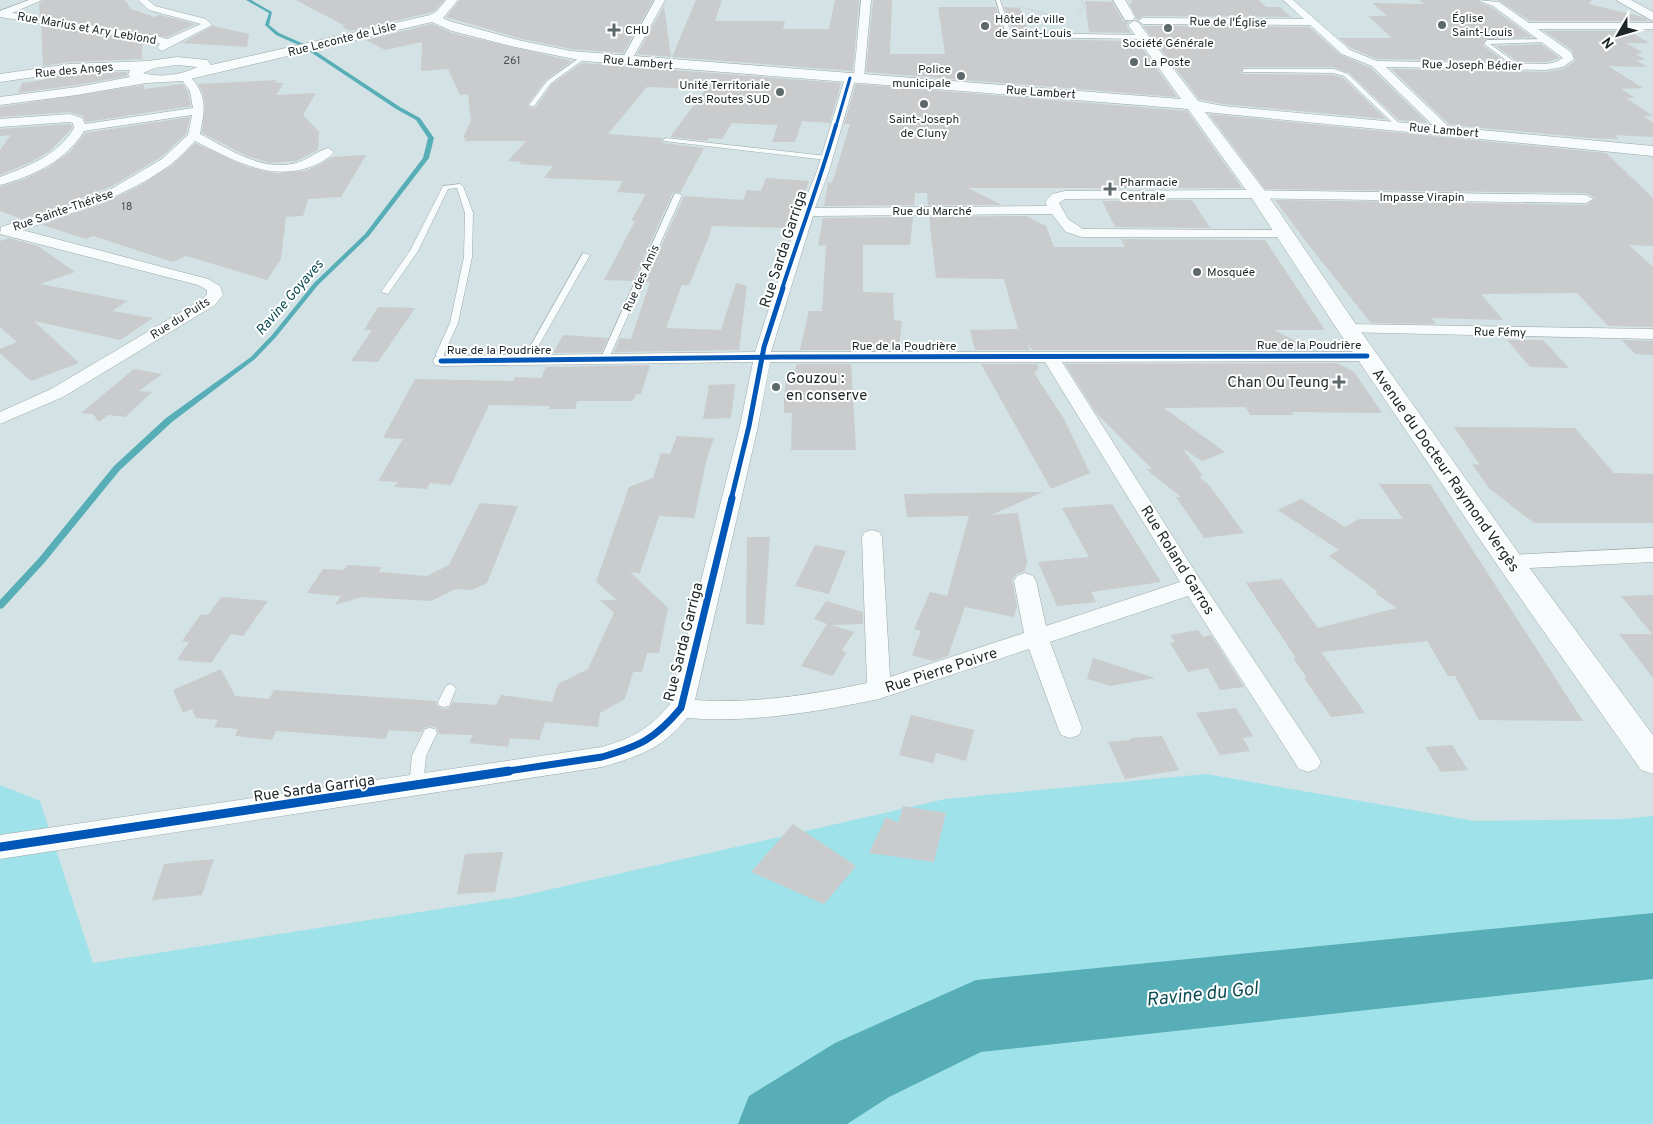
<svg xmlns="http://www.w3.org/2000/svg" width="1653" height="1124" font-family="Overpass,sans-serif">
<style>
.green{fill:#a0e2ea}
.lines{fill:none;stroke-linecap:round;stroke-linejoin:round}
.stream{fill:#57aeb6;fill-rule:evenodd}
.river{fill:#57aeb6;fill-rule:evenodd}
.building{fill:#c9cbcd}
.lane-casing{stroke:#9ca8a9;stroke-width:1}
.street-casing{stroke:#9ca8a9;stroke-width:1}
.secondary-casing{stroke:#9ca8a9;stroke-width:1}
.path{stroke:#cbcfd0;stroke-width:1;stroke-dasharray:2.5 1;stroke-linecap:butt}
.lane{fill:#f8fbfb;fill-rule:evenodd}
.street{fill:#f8fbfb;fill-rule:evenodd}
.secondary{fill:#f8fbfb;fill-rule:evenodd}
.cycleway-far4-casing{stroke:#fff;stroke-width:4.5}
.cycleway-far3-casing{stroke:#fff;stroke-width:5.5}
.cycleway-far2-casing{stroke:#fff;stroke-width:8}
.cycleway-far1-casing{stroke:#fff;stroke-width:10}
.cycleway-casing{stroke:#fff;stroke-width:12}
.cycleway-far4{stroke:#0057b8;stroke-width:3}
.cycleway-far3{stroke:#0057b8;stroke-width:4}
.cycleway-far2{stroke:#0057b8;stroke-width:5}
.cycleway-far1{stroke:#0057b8;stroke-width:7}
.cycleway{stroke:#0057b8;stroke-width:9}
.poi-dot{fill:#5d686a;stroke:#fff;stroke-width:2}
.labels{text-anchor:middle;stroke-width:4;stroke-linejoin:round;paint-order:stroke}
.far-number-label{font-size:11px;fill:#485051}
.far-poi-label{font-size:12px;fill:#1d2728;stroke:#fff;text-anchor:start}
.far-street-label{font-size:12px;fill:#1d2728;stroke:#fff}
.far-water-label{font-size:14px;font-style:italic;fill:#0d4d54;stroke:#fff}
.street-label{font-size:15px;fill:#1d2728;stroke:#fff}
.poi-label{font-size:15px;fill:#1d2728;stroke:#fff;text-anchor:start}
.near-water-label{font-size:19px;font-style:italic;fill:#0d4d54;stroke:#fff}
</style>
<rect width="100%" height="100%" fill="#d3e2e4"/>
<path class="green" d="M1206,774L1475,821L1623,819L1653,816V1124H0V785L40,801L93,963L517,897L945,799Z"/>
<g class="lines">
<path class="stream" d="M246,0H251L272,12L269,25L279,33L306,45L400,107L420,118L434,138L429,158L369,236L318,285L276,337L255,359L172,422L120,470L45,562L3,608L0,609V600L39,558L114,466L166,418L251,357L272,335L314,283L365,234L423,158L428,138L416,120L396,109L303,47L276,35L265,25L269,13Z"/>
<path class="river" d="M1653,913V979L981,1052L889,1097L847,1124H738L749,1096L835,1043L976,980Z"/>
</g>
<g class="building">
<path d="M44,0H125L131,9L154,17L160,15L195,24L167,37L40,16L39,3Z"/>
<path d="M296,0H444L436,10L429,13L350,31L341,26H345Z"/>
<path d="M460,0H653L623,53L571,49L522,39L446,17Z"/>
<path d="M696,0H722L715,21H781L785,22L783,29H829L835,0H859L853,71L672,57Z"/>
<path d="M873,0H892L890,54H945L938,7H996L1003,32L1013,39L1137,41L1177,97L866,72Z"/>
<path d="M1131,0H1259L1266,7H1280L1291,17L1143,16L1137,20L1129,3H1133Z"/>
<path d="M1419,0H1475L1492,8L1532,37L1486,39L1483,46L1505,61L1377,59L1351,48L1339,38H1392L1368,16H1387L1372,3L1424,4Z"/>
<path d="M1498,0H1592L1589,4L1642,17L1649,21H1530Z"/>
<path d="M1085,1L1112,2L1123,21L1129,22L1126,25L1131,33L1089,32Z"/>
<path d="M664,6L671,57L637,54Z"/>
<path d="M1004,7L1020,8L1029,31H1015L1012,29Z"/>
<path d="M432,24L452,33L572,61L546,80L528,104L530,108L536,107L552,84L582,63L841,83L830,123L802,121L795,142H772L778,125L732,123L722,139L709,138L707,141L670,137L706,89L647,87L608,134L663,138L661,140L664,143L704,148L680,193L673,192L633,281L604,280L635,221H631L646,194L617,192L623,181L544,178L553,166L519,164L522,162L508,161L526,141H464L466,138H463L471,121L468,94L460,95L448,69L421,71L422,42L385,50L366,40Z"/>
<path d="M41,25L153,44L142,45V59L69,62L43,66Z"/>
<path d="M213,26L249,34L247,47L182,43Z"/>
<path d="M1143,26L1309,27L1341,55L1371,68L1428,123L1399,120L1349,73L1334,67H1244L1240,72L1242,74L1333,75L1343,78L1386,119L1223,104L1199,99Z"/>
<path d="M1544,31H1653L1631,32L1649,43H1626L1643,53L1636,54L1645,60H1636L1647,67L1608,66L1643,88L1621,89L1635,98H1626L1653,116H1644L1653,123V137L1614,135L1619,139L1590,138L1450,125L1391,69L1546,72L1563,69L1575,61L1572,50Z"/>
<path d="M1541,44L1560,58L1546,62H1518L1496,46Z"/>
<path d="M127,72V76L77,85L18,93L22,83L44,80V78L69,74Z"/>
<path d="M276,80L274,82H277L276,83H284L276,95L316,93L303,115L319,132L318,150L296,161L271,163L247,156L202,133L205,106L203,93L198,84Z"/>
<path d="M183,84L188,92L191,106L86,122L83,116L70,112L0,117V107L144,85V89Z"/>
<path d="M856,84L1187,111L1242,188H968L1002,205H928L927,193H915L914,205L824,206L828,182L831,183L834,177L850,124H844Z"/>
<path d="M1209,114L1606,153L1653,198V246L1629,245L1653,267V327L1608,326L1577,293L1481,294L1503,320L1432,318L1436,324L1371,323L1307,243L1275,200L1586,205L1595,198L1586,193L1265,189Z"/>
<path d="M190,117L186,134L161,157L112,186L67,204L22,219L0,211V187L25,179L49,167L70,152L85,133Z"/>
<path d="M69,124L71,125L72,128L50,151L31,162L0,175V150L11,135L0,136V129Z"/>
<path d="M195,143L247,167L275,173L305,171L321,164L332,157L366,155L341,197L308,199L303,216L286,217L281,259L267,280L186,256L173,262L93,236L86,239L42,225L99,205L136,188L171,166Z"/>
<path d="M766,178L809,181L793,228L712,226L708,239L689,285H682L666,328L721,330L736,283L747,286L739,350L614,352L620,338L631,339L650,282H645L684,196L743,200L747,190L761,191Z"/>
<path d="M1192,200L1210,228L1115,227L1102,201Z"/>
<path d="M1026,216L1046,226L1054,247H1125L1121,239L1265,240L1325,330H1274L1313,350H1033L1027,344L1030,350H975L970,330L1018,329L1004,279L936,278L929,217Z"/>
<path d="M913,217L910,245H863V292L893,293L894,320L902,321L899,347L892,350H800L809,311H822L826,245L818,246L823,218Z"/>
<path d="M9,238L38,246L75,272L40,284L127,301L112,311L153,318L120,340L34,321L79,363L31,381L0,353V349L17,342L0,327V241Z"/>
<path d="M378,307L415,308L378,362L351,361L372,330H364Z"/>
<path d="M563,335L608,338L602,352L553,353Z"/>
<path d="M1507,340H1543L1569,368L1530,367Z"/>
<path d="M1622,340L1653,341V355L1635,354Z"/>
<path d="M1337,363L1354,372L1382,413L1292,412L1293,415H1250L1246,407L1164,408L1225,452L1202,461L1182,448L1203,476L1199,477L1209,485L1244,533L1204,538L1176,497H1181L1146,469H1152L1097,414L1065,364Z"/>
<path d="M797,364H851L856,450H791L792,413H784V399L787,374H794Z"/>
<path d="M981,364H1037L1039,368L1034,373L1064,419L1090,473L1051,489Z"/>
<path d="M650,365L641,394H636L633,401H577L575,409H549L550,406L489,405L451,485L430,483L427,489L394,487L398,482L378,481L403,439L383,438L415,379L513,381L515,377L541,378L546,367Z"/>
<path d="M134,369L162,374L139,391L152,392L125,417L108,415L99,422L93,414L81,413Z"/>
<path d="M735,384L731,418L703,419L709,385Z"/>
<path d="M1454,427L1575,428L1614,473L1653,474V523H1534L1490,489L1472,464L1480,465Z"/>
<path d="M677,436L714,438L707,458L694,518L659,516L640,573L630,572L668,608L659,653H647L642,672H633L625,699L600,713L598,727L545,722L539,740L510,738L508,747L469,743L473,735L439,734L437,728L430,726L425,727L421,732L389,730L385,739L276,731L272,740L235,736L238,729L214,727L218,720L196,718L192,709L183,713L173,690L221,669L235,696L269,699L274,690L436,701L437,706L444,709L449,708L453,702L496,705L501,695L552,702L558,684L588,669L614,613L600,600H617L596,582L629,487L653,478L661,453L670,454Z"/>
<path d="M1379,484H1430L1583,721L1479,720L1455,676H1448L1427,641L1321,652L1365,713L1331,717L1304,678H1307L1293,658H1296L1246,583L1282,579L1318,628L1397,608L1375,593L1378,592L1329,556L1339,550L1278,510L1301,499L1345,527L1359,519H1403Z"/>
<path d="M1043,492L991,515L1018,513L1027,562L1025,571L1016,574L1012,580L1017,606L1014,617L965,607L948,656L933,661L912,655L921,631L914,629L930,592L947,596L969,516L907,517L904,494Z"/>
<path d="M480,503L518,506L487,583L472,590L455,589L431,601L362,597L335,605L341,596L307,593L323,569L344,570L347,565L382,567L379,572L427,576L449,565Z"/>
<path d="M1112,504L1161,582L1091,592L1096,602L1057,606L1038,562L1089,557L1062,508Z"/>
<path d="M747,537H770L764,625L746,624Z"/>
<path d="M815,545L846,551L829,594L795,586Z"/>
<path d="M1653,595V678L1619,634H1652L1621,596Z"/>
<path d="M221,597L268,601L243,636L231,634L211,663L177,660L189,642L182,641L201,614L208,615Z"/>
<path d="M826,601L863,612V624L831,625L854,632L842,650L846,653L833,676L801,666L827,624L814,619Z"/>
<path d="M1198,630L1203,637L1211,635L1244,687L1220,690L1208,668L1188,672L1170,643L1175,642L1170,635Z"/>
<path d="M1093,658L1155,678L1110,686L1087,679Z"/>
<path d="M1236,708L1253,736L1243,738L1250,751L1220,755L1196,713Z"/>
<path d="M911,715L974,730L966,761L936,753L933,763L899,755Z"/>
<path d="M1162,736L1179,770L1125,779L1108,742L1131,740L1130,738Z"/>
<path d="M1452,745L1468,770L1441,772L1425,747Z"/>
<path d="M903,806L946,813L934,862L869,853L886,817L898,823Z"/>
<path d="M793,824L856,866L824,904L751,872Z"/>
<path d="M503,852L495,892L457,894L465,854Z"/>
<path d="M214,859L202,895L152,900L164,864Z"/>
</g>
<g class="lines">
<defs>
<g id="lane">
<path d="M996,0H1000L1010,30L1014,33L1144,35L1147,37L1144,39L1013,37L1005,31Z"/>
<path d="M1548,39L1550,42L1490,44L1519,65L1517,68L1484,44L1487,40Z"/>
<path d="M582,56L587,57L551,83L534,106H530L529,105L547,81Z"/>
<path d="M1244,69H1334L1348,74L1402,126L1397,127L1344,76L1333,73L1242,72Z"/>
<path d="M666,138L827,156L830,158L827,160L664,141L663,140Z"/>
<path d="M460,184L463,186L473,213L472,257L458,323L444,354L445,361L441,364L437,361L436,354L450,323L464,257L465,213L457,188L448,189L418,251L388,294L381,292L410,251L443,186Z"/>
<path d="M675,193L682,195L608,360L604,363L601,362L600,360Z"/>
<path d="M583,253L590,255L530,361L529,363H523L522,361Z"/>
<path d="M450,684L454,686L456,689L449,706L444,707L439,706L438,702L446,686Z"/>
<path d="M430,728L435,729L437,733L426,756L423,786L421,790L416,792L411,790L409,786L412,756L425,729Z"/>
</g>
<g id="street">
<path d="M29,0H42L12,13L157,36L167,39L201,24L149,10L138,0H148L155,6L206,19L212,25L162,51L157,48L160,44L155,42L0,17V11Z"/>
<path d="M655,0H665L631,61L630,63H622L621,61Z"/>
<path d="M861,0H871L864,78L859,81L855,80L829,171L815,208L1047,206L1045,202L1052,194L1065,191L1238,190L1586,195L1593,199L1586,203L1238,198L1065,199L1059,203L1068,219L1083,229L1290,230L1292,233L1290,236L1285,237H1082L1066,232L1052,214L813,216L771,352H1373L1375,356L1373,360L1367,361L1062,362L1201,581L1317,755L1321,762L1317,769L1308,772L1299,769L1188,596L1050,642L1082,728L1079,735L1070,738L1061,735L1058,728L1029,649L879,699C816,712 752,723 687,718C662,749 639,756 602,767L0,859V835L602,747C633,738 649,729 670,704L740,426L753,362L441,366L435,365L433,361L435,357L441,356L755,352L800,212L817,171L845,78L846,76H854ZM770,362H1045L1180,582L1046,626L1036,581L1033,576L1025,573L1017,576L1014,581L1024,633L890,677L882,537L879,532L872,530L865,532L862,537L867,683C811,695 752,704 695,700L758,426Z"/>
<path d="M1283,0H1293L1350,50L1377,61L1546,64L1556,62L1563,58L1493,6L1477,0L1499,2L1529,23H1653V29H1538L1571,52L1574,59L1563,67L1546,70L1386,67L1449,127L1451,130L1445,134L1441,133L1372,66L1342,54L1310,25L1143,24L1138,21L1143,18L1304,19Z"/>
<path d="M184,73C189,74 190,76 193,80C208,98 204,113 200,134C229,149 262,172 296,163C308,160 317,151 328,148L334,152C328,160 314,166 304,169C264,179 231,159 195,141C187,149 179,158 170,165C126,197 73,213 22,230L208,279L220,286L223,295L215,305L63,397L0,424V412L51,389L203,299L207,294V290L198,285L0,234L1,227L68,206L113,188L162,159L188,135L192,115L84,131C67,160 32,177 0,185V177C29,166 58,155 74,128L73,123L69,122L0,127V119L70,114L82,118L85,124L193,108L190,91L179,76Z"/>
<path d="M1348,324L1653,329V339L1342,332L1340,329L1342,326Z"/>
<path d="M1653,548V562L1510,569L1502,567L1499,562L1502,557L1510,555Z"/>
</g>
<g id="secondary">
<path d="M446,0H458L443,18L449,21L522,41L571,51L1181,99L1128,25L1134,21L1138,22L1198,101L1223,106L1653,146V156L1205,112L1265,191L1357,326L1520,555L1653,735V774L1641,770L1500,569L1337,329L1251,197L1188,109L584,61L515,47L452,31L432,22L182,81L146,83L77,95L0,105V97L77,87L130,77L128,75L130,70L69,72L0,82V74L69,64L148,61L177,57L207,60L211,65L430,15L437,11ZM177,65L197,67C182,75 159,78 143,73L155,68Z"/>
<path d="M1113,0H1125L1135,17L1133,20H1125Z"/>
<path d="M1616,0H1631L1653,12V21Z"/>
</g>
</defs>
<use href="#lane" class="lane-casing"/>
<use href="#street" class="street-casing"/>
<use href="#secondary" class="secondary-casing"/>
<g class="path">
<path d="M1017,6L1060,18"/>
<path d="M1074,18L1084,7L1082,0"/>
</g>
<use href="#lane" class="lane"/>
<use href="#street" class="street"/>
<use href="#secondary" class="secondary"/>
<defs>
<path id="cycleway-far4" d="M836,126L850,78"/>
<path id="cycleway-far3" d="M782,289C800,234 820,180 836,125"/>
<g id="cycleway-far2">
<path d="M441,361L780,357L1367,356"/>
<path d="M731,500L749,426L764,347L783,288"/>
</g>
<path id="cycleway-far1" d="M501,772L602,757C640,746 655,739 681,708L732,498"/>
<path id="cycleway" d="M0,847L509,771"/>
</defs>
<use href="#cycleway-far4" class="cycleway-far4-casing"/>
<use href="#cycleway-far3" class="cycleway-far3-casing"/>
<use href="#cycleway-far2" class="cycleway-far2-casing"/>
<use href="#cycleway-far1" class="cycleway-far1-casing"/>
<use href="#cycleway" class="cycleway-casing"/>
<use href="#cycleway-far4" class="cycleway-far4"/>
<use href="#cycleway-far3" class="cycleway-far3"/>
<use href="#cycleway-far2" class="cycleway-far2"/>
<use href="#cycleway-far1" class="cycleway-far1"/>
<use href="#cycleway" class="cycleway"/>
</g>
<g class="poi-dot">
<circle cx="1442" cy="25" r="5"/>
<circle cx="985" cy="26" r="5"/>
<circle cx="1168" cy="28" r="5"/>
<path d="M611.5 22.5h5v5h5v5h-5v5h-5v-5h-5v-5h5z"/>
<circle cx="1134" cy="62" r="5"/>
<circle cx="961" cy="76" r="5"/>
<circle cx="780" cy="92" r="5"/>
<circle cx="924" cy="104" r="5"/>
<path d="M1107.5 181.5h5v5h5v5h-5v5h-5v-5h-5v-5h5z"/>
<circle cx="1197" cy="272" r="5"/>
<path d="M1336.5 374.5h5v5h5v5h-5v5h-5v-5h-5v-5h5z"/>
<circle cx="776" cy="387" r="5"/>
</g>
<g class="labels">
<g class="far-number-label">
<text x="512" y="64">261</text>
<text x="127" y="210">18</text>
</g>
<g class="far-poi-label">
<text x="1452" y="22">Église<tspan x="1452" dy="14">Saint-Louis</tspan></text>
<text x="995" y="23">Hôtel de ville<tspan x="995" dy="14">de Saint-Louis</tspan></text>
<text x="625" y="34">CHU</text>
<text x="1168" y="47" text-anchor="middle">Société Générale</text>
<text x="1144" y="66">La Poste</text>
<text x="951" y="73" text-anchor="end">Police<tspan x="951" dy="14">municipale</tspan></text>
<text x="770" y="89" text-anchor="end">Unité Territoriale<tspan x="770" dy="14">des Routes SUD</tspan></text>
<text x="924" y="123" text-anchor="middle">Saint-Joseph<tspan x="924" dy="14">de Cluny</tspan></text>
<text x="1120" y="186">Pharmacie<tspan x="1120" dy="14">Centrale</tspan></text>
<text x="1207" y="276">Mosquée</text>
</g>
<g class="far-street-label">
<text transform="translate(1228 22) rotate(1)" y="4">Rue de l'Église</text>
<text transform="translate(87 28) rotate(10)" y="4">Rue Marius et Ary Leblond</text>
<text transform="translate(342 39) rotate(-14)" y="4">Rue Leconte de Lisle</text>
<text transform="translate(638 62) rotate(5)" y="4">Rue Lambert</text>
<text transform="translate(1472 65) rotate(1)" y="4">Rue Joseph Bédier</text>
<text transform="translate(74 70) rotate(-5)" y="4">Rue des Anges</text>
<text transform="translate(1041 92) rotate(4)" y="4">Rue Lambert</text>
<text transform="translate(1444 130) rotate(5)" y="4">Rue Lambert</text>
<text x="1422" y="201">Impasse Virapin</text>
<text transform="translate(63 210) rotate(-19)" y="4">Rue Sainte-Thérèse</text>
<text x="932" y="215">Rue du Marché</text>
<text transform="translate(641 278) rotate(-66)" y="4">Rue des Amis</text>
<text transform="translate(180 318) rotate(-32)" y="4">Rue du Puits</text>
<text transform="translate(1500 332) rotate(1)" y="4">Rue Fémy</text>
<text x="1309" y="349">Rue de la Poudrière</text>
<text x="904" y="350">Rue de la Poudrière</text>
<text x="499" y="354">Rue de la Poudrière</text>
</g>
<g class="far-water-label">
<text transform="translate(289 297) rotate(-49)" y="5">Ravine Goyaves</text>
</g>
<g class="street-label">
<text transform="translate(783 249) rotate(-72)" y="5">Rue Sarda Garriga</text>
<text transform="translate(1446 470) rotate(55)" y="5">Avenue du Docteur Raymond Vergès</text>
<text transform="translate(1178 560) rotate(58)" y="5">Rue Roland Garros</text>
<text transform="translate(683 642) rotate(-76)" y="5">Rue Sarda Garriga</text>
<text transform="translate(941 670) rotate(-18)" y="5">Rue Pierre Poivre</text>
<text transform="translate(314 788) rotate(-8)" y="5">Rue Sarda Garriga</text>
</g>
<g class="poi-label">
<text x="786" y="383">Gouzou :<tspan x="786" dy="17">en conserve</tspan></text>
<text x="1329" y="387" text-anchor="end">Chan Ou Teung</text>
</g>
<g class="near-water-label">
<text transform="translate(1202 993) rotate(-6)" y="7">Ravine du Gol</text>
</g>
</g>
<g transform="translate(1618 35) rotate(232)" stroke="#ffffff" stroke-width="4" paint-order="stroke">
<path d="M0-4L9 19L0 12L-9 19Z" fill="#1d2728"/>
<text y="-8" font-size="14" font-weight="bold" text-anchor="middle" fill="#1d2728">N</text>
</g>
</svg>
